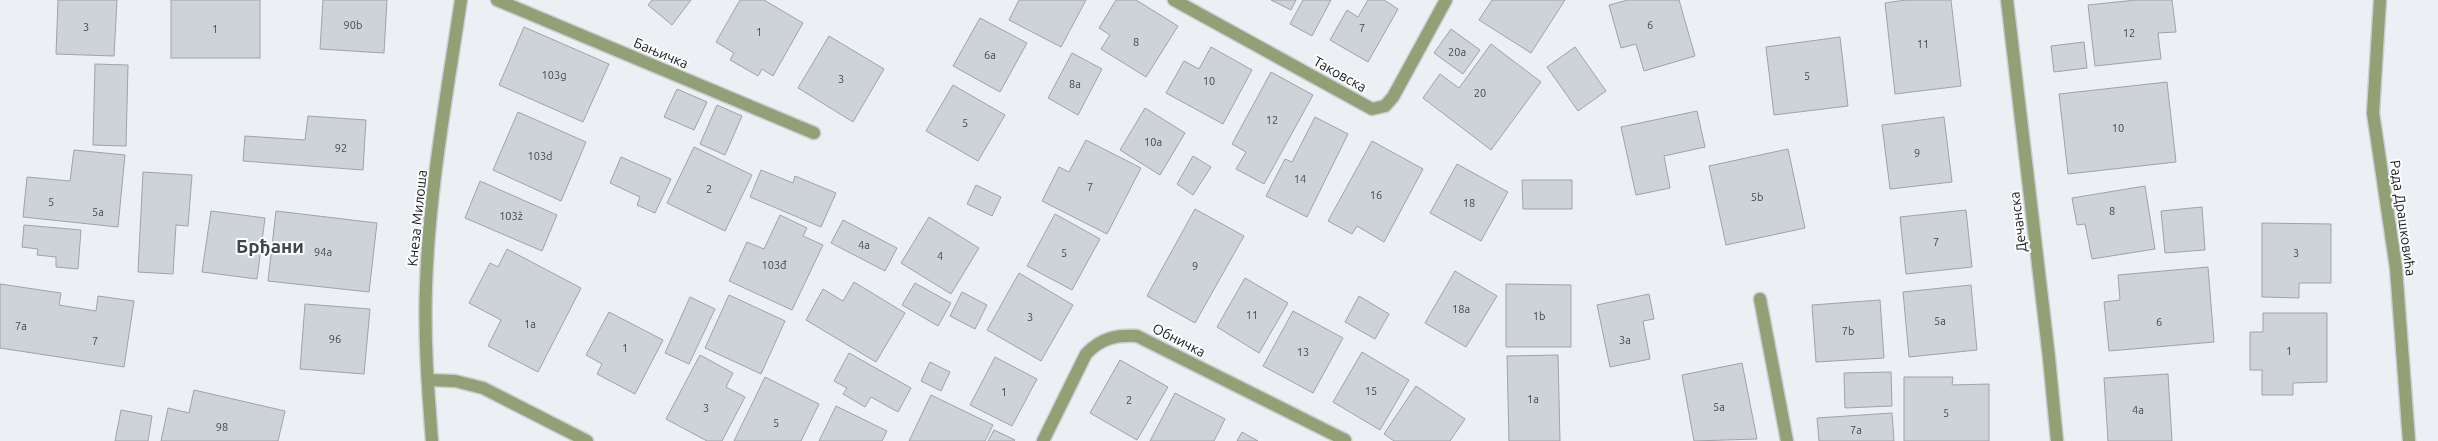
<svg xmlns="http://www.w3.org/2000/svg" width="2438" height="441" font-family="Ubuntu,sans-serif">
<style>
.building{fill:#ced3d8;stroke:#9fa3a8}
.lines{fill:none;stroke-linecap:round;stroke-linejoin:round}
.street-casing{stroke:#caced2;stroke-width:15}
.street{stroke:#91a075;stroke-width:12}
.labels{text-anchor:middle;stroke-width:4;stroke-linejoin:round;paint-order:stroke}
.number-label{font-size:11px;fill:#46484b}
.street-label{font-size:14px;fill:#181a1c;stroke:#fcfdfe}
.district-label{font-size:19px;font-weight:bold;fill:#414549;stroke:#fcfdfe}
</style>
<rect width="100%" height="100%" fill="#ecf0f5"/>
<g class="building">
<path d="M58,0H117L114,56L56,54Z"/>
<rect x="171" y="0" width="89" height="58"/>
<path d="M323,0H387L384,53L320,49Z"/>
<path d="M652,0H691L672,25L648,5Z"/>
<path d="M740,0H764L803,23L773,76L762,69L758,76L730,60L734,53L716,42Z"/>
<path d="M1019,0H1086L1061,47L1009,20Z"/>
<path d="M1116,0H1136L1178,26L1146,77L1101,49L1110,35L1099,28Z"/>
<path d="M1271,0H1296L1291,10Z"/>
<path d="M1303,0H1331L1312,36L1290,24Z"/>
<path d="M1368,0H1384L1398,9L1368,62L1330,40L1347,10L1358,17Z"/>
<path d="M1492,0H1565L1531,53L1479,20Z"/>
<path d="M1628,0H1679L1695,56L1644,71L1636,44L1621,48L1609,5Z"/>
<path d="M1906,0H1951L1961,86L1895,94L1885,3Z"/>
<path d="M2136,0H2172L2176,32L2158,33L2161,59L2095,66L2088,5Z"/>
<path d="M980,18L1027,43L1000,92L953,66Z"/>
<path d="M524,27L609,64L583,122L499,85Z"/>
<path d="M1451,29L1480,50L1463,74L1434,53Z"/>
<path d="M829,36L884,69L853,122L798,88Z"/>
<path d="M1840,37L1848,106L1774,115L1766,47Z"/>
<path d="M2084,42L2087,68L2054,72L2051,46Z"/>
<path d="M1491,44L1541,82L1491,150L1423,98L1440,74L1459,88Z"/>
<path d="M1211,47L1252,70L1223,124L1166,93L1184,61L1199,69Z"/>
<path d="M1575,47L1606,91L1578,111L1547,67Z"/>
<path d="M1072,53L1102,69L1078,115L1048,98Z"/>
<path d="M95,64L128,65L126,146L93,145Z"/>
<path d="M1271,72L1313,95L1264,184L1236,169L1246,152L1232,144Z"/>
<path d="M2167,82L2176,162L2068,174L2059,94Z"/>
<path d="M953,85L1005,115L978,161L926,131Z"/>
<path d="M677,89L707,102L694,130L664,117Z"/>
<path d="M717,105L742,116L725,155L700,144Z"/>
<path d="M1145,108L1185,133L1160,175L1120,150Z"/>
<path d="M1697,111L1705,147L1664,156L1670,188L1636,195L1621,127Z"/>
<path d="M518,112L586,142L561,201L493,170Z"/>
<path d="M308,116L366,120L363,170L243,161L245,136L305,140Z"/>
<path d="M1315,117L1348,134L1307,217L1266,196L1285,159L1292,162Z"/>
<path d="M1944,117L1952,182L1890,189L1882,125Z"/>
<path d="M1086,140L1141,168L1107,234L1042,201L1059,167L1069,172Z"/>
<path d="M1372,141L1423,169L1384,242L1357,226L1352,234L1328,221Z"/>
<path d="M694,147L752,175L725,231L667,203Z"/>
<path d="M1788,149L1805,228L1726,245L1709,166Z"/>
<path d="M74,150L125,155L118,227L23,217L27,177L70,181Z"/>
<path d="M1193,156L1211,167L1193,195L1177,184Z"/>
<path d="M621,157L671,179L655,213L637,205L640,197L610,183Z"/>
<path d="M1457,164L1508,192L1481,241L1430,213Z"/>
<path d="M761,170L793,183L795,176L836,193L821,227L750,197Z"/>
<path d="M143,172L192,175L188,226L176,225L173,274L138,272Z"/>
<path d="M1522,180H1572V209H1523Z"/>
<path d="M480,181L557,215L542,251L465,218Z"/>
<path d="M976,185L1001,197L992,216L967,204Z"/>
<path d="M2145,186L2155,249L2092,259L2085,224L2077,225L2072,198Z"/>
<path d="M2202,207L2205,250L2165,253L2161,211Z"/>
<path d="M1195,209L1244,236L1195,323L1147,296Z"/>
<path d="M1966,210L1972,267L1906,274L1900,217Z"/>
<path d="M211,211L265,218L257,279L202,272Z"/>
<path d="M276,211L377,223L369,292L268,281Z"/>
<path d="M1055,214L1100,239L1072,290L1027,266Z"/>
<path d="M780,215L807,228L803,236L823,245L792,310L729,281L747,242L764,249Z"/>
<path d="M929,217L979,248L951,294L901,263Z"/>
<path d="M843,220L897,248L885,271L831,243Z"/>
<path d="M2262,223L2331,224V283H2299V298L2262,297Z"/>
<path d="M24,225L81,230L78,269L56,267V257L37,255L38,249L22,247Z"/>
<path d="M507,249L581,288L538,372L488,346L501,320L469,303L490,263L498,267Z"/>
<path d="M2208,267L2214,342L2109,351L2104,302L2120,300L2118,275Z"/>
<path d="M1455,271L1497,296L1466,347L1425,323Z"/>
<path d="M1019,273L1073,305L1041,361L987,330Z"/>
<path d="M1245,278L1288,303L1259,353L1217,327Z"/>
<path d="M854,282L905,313L876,362L806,320L823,289L843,301Z"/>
<path d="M915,283L951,303L938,326L902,305Z"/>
<path d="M0,284L61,293L59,305L96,311L98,296L134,301L124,367L0,348Z"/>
<path d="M1506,284L1571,285V347H1506Z"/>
<path d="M1971,285L1977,350L1909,357L1903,292Z"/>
<path d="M962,292L987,305L975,329L950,316Z"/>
<path d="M1649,294L1654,319L1643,321L1650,359L1610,367L1597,305Z"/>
<path d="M729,295L785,321L761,374L705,348Z"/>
<path d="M1359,296L1389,314L1375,339L1345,322Z"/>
<path d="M690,297L715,309L689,364L665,353Z"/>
<path d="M1880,300L1884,358L1816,362L1812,305Z"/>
<path d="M305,304L370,309L364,374L300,369Z"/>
<path d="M1293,311L1343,338L1313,393L1263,366Z"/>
<path d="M609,312L663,340L635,394L597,374L602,364L586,355Z"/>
<path d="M2263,313H2327V382L2293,383V395H2262V370H2250V332H2263Z"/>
<path d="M1362,352L1409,380L1380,430L1333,402Z"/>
<path d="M849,353L911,388L898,412L871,397L865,407L843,394L847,388L834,381Z"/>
<path d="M700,355L733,373L726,387L745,397L722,441H707L666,419Z"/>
<path d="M1558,355L1560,441H1509L1507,356Z"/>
<path d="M995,357L1037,379L1012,426L970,405Z"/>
<path d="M1120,360L1168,387L1137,440L1090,413Z"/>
<path d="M930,362L950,372L941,391L921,381Z"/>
<path d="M1742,363L1757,439L1694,441L1682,375Z"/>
<path d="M1891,372L1892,406L1845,408L1844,373Z"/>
<path d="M2168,374L2172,441H2108L2104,378Z"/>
<path d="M765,377L819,404L801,441H734Z"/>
<path d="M1904,377H1953L1952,385L1989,384V441H1904Z"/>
<path d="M1416,386L1465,419L1450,441H1394L1384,434Z"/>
<path d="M194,390L285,411L278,441H161L168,408L189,413Z"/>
<path d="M1175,393L1225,419L1214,441H1150Z"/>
<path d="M931,395L993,425L985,441H909Z"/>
<path d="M836,406L887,431L882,441H819Z"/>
<path d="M121,410L152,416L148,441H115Z"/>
<path d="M1892,413L1894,441H1819L1817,418Z"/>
<path d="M994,430L1015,440L1014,441H988Z"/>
<path d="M1242,432L1258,441H1237Z"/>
</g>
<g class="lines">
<defs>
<g id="street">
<path d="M497,0L814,133"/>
<path d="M1174,0L1372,109L1385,106L1393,97L1446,0"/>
<path d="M2007,0L2049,358L2057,441"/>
<path d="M2380,0L2373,113L2396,268L2409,441"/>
<path d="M1760,299L1787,441"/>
<path d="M428,380L455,381L483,388L587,441"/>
<path d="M432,441C428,389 424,338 426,286C429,190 447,94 461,0"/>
<path d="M1043,441L1086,354C1101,338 1116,335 1137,336L1345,440"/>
</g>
</defs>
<use href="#street" class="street-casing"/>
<use href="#street" class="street"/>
</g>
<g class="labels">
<g class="number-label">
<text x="353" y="29">90b</text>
<text x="1650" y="29">6</text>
<text x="86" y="31">3</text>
<text x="1362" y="32">7</text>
<text x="215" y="33">1</text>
<text x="759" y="36">1</text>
<text x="2129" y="37">12</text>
<text x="1136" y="46">8</text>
<text x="1923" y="48">11</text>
<text x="1457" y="56">20a</text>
<text x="990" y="59">6a</text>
<text x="554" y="79">103g</text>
<text x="1807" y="80">5</text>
<text x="841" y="83">3</text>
<text x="1209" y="85">10</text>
<text x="1075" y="88">8a</text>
<text x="1480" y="97">20</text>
<text x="1272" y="124">12</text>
<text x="965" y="127">5</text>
<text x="2118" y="132">10</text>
<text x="1153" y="146">10a</text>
<text x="341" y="152">92</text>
<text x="1917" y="157">9</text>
<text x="540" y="160">103d</text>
<text x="1300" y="183">14</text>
<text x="1090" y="191">7</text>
<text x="709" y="193">2</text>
<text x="1376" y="199">16</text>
<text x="1757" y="201">5b</text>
<text x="51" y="206">5</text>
<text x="1469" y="207">18</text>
<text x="2112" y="215">8</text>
<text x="98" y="216">5a</text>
<text x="511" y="220">103ž</text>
<text x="1936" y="246">7</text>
<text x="864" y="249">4a</text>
<text x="323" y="256">94a</text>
<text x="1064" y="257">5</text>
<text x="2296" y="257">3</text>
<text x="940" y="260">4</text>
<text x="774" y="269">103đ</text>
<text x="1195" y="270">9</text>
<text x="1461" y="313">18a</text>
<text x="1252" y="319">11</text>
<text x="1539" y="320">1b</text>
<text x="1030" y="321">3</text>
<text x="1940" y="325">5a</text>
<text x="2159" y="326">6</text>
<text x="530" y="328">1a</text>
<text x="21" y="330">7a</text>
<text x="1848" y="335">7b</text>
<text x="335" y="343">96</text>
<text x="1625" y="344">3a</text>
<text x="95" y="345">7</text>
<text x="625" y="352">1</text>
<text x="2289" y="355">1</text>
<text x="1303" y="356">13</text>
<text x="1371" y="395">15</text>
<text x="1004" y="396">1</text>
<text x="1533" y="403">1a</text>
<text x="1129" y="404">2</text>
<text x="1719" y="411">5a</text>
<text x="706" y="412">3</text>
<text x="2138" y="414">4a</text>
<text x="1946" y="417">5</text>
<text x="776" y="427">5</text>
<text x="222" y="431">98</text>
<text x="1856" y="434">7a</text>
</g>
<g class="street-label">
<text transform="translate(661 53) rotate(23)" y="5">Бањичка</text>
<text transform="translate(1340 74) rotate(29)" y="5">Таковска</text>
<text transform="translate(417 218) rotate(-84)" y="5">Кнеза Милоша</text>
<text transform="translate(2403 218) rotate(82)" y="5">Рада Драшковића</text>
<text transform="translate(2018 222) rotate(-97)" y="5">Дечанска</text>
<text transform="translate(1179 340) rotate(27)" y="5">Обничка</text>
</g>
<g class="district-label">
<text x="270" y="253">Брђани</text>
</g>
</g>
</svg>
